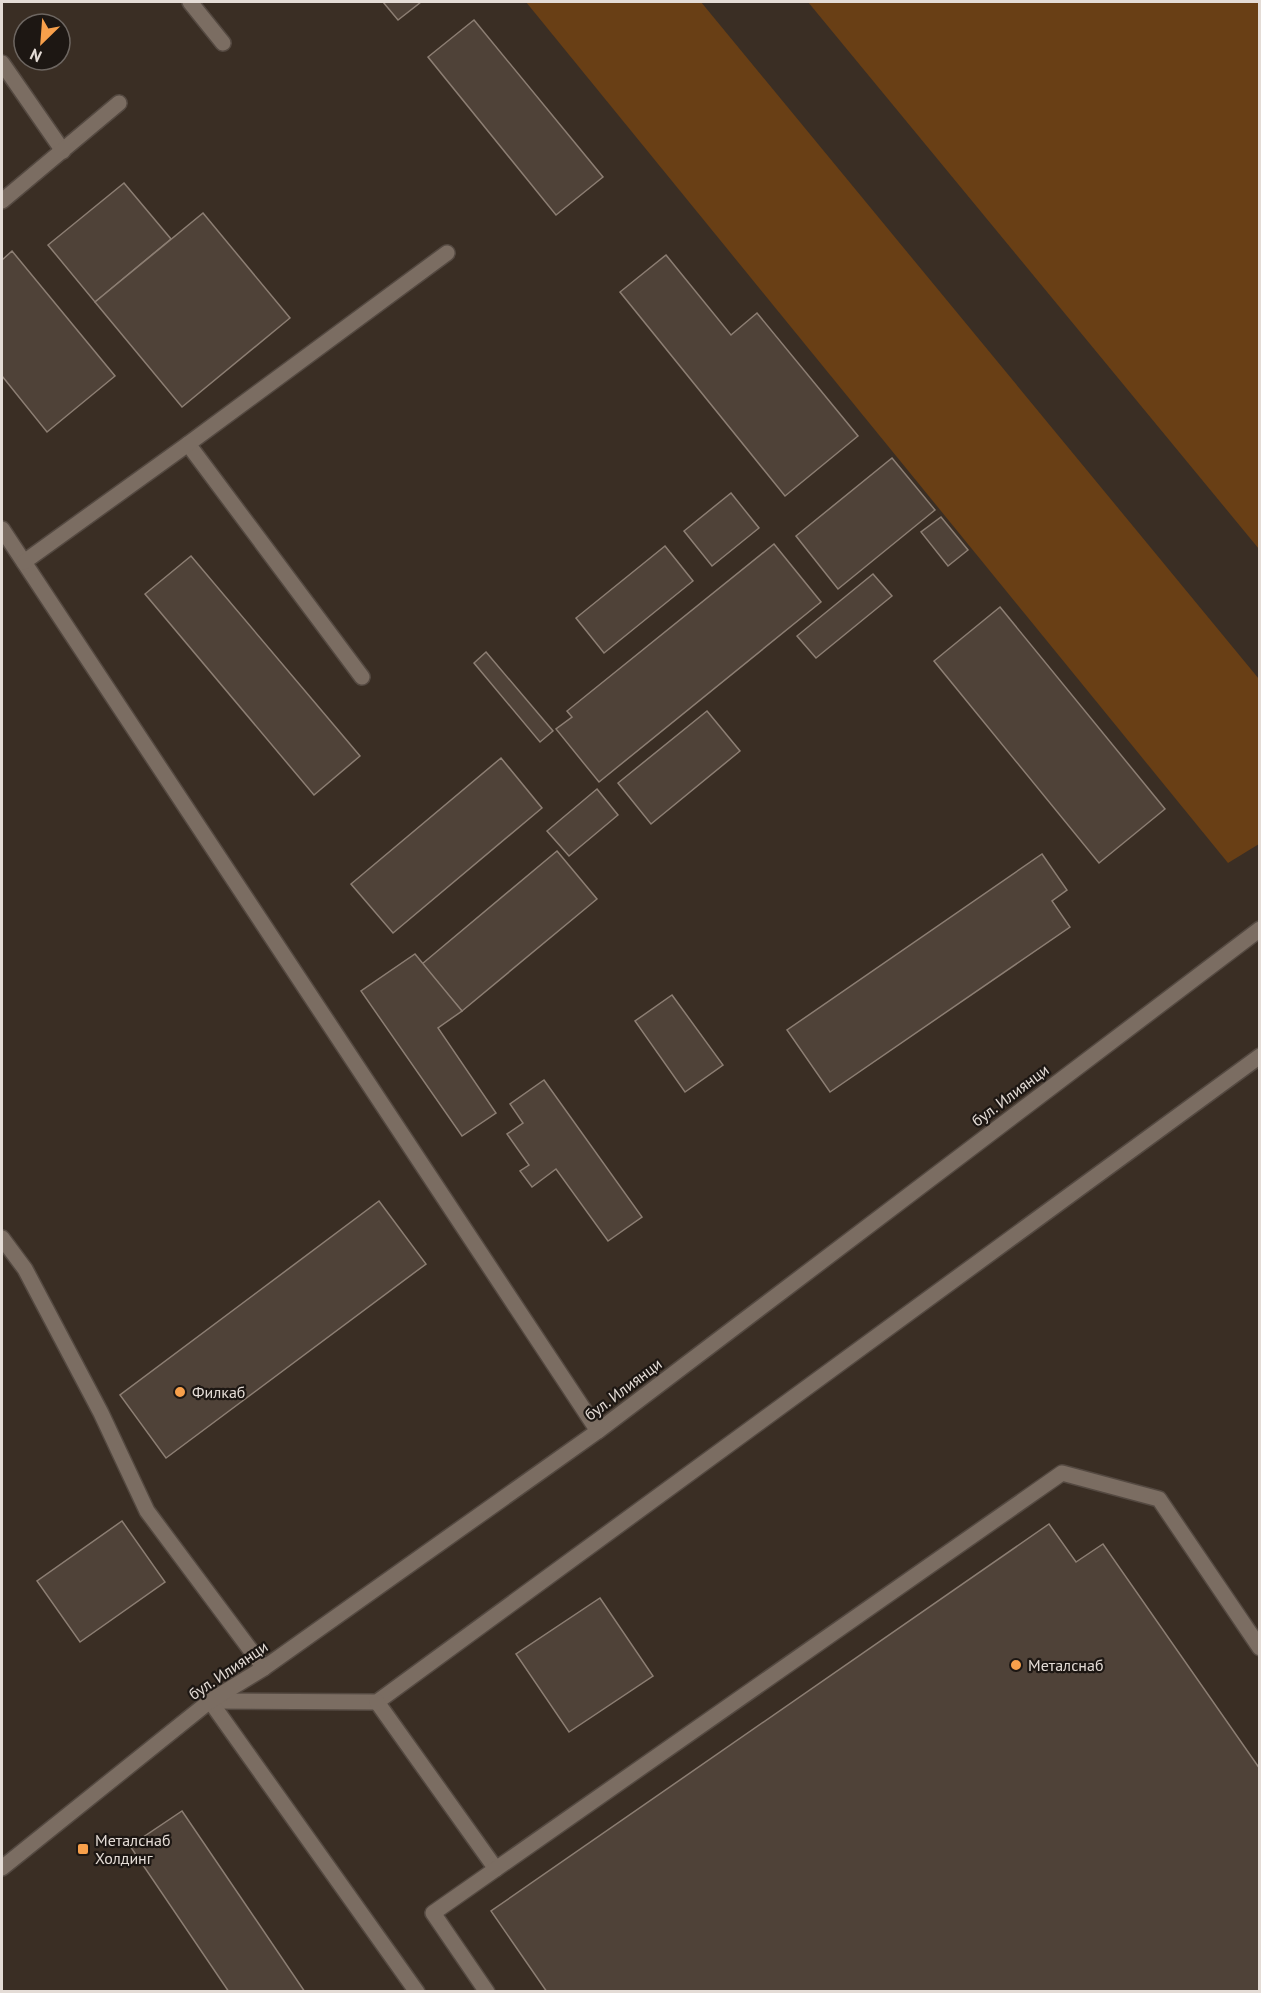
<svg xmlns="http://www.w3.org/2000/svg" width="1261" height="1993" font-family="'PT Sans',sans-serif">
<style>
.green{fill:#693f15}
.building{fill:#4f4238;stroke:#8c7e73;stroke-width:1.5}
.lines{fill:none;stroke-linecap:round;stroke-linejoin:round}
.minor-casing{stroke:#544941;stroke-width:18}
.minor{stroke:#7b6d62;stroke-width:15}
.poi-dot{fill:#f8a04b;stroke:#1d1713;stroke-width:2}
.labels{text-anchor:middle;stroke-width:4.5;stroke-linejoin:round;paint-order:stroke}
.street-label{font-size:16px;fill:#e4dcd6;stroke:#1d1713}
.poi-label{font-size:16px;fill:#e4dcd6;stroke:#1d1713;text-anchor:start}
</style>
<rect width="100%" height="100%" fill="#3a2e24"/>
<g class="green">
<path d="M526,2H701L1259,679V844L1228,863Z"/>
<path d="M808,2H1257L1260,4L1259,549Z"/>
</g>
<g class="building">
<path d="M383,2H421L398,20Z"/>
<path d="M474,20L603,177L556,215L428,57Z"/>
<path d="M124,183L171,239L95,302L48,245Z"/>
<path d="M203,213L290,318L182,407L95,302Z"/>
<path d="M12,251L115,376L47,432L2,376V260Z"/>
<path d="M666,255L731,335L757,313L858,436L785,496L620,292Z"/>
<path d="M892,458L935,510L838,589L796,536Z"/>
<path d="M731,493L759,528L712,566L684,531Z"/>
<path d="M941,517L968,550L948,566L921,532Z"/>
<path d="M774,544L821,602L599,782L556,729L572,717L567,711Z"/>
<path d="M665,546L693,581L604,653L576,618Z"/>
<path d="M191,556L360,756L314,795L145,594Z"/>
<path d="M873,574L892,596L816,658L797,636Z"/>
<path d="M1000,607L1165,809L1099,863L934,661Z"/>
<path d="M486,652L553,731L540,742L474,663Z"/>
<path d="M707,711L740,751L651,824L618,783Z"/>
<path d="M501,758L542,808L393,933L351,884Z"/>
<path d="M597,789L618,815L569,856L547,831Z"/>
<path d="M557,851L597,899L462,1011L422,964Z"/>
<path d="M1042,854L1067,890L1052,901L1070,927L830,1092L787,1030Z"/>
<path d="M415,954L462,1011L438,1028L496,1113L462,1136L361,991Z"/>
<path d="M672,995L723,1065L685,1092L635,1021Z"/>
<path d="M544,1080L642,1217L608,1241L556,1169L532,1187L520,1171L529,1165L507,1134L523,1123L510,1104Z"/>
<path d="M379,1201L426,1264L166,1458L120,1395Z"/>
<path d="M122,1521L165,1582L80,1642L37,1581Z"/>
<path d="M1049,1524L1076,1562L1103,1544L1260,1769V1992H547L491,1911Z"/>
<path d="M600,1598L653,1676L569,1732L516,1654Z"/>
<path d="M182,1811L305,1992H229L130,1846Z"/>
</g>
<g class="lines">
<defs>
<g id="minor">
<path d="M190,2L223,43"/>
<path d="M2,63L63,151"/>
<path d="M2,201L119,103"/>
<path d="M188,444L362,677"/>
<path d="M2,529L598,1431"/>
<path d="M24,562L188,444L447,253"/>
<path d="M2,1238L25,1269L101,1413L147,1511L264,1668"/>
<path d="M210,1701L377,1702L1260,1056"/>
<path d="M210,1701L417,1992"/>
<path d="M377,1702L496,1869"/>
<path d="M2,1868L210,1701L264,1668L598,1431L1260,929"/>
<path d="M487,1992L433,1913L1062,1473L1159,1499L1260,1648"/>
</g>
</defs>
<use href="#minor" class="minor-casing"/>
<use href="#minor" class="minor"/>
</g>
<g class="poi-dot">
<circle cx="180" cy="1392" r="6"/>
<circle cx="1016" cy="1665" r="6"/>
<rect x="77" y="1843" width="12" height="12" rx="3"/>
</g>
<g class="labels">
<g class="street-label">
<text transform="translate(1010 1095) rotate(-37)" y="6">бул. Илиянци</text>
<text transform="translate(623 1389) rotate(-37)" y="6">бул. Илиянци</text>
<text transform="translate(228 1670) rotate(-34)" y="6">бул. Илиянци</text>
</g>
<g class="poi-label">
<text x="192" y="1398">Филкаб</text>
<text x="1028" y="1671">Металснаб</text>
<text x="95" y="1846">Металснаб<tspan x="95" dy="18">Холдинг</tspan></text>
</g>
</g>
<rect width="1261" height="1993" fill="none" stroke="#e4dcd6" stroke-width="6"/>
<g transform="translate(42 42) rotate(205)"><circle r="28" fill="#1d1713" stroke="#6d6661" stroke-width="1.5"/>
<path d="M0-4.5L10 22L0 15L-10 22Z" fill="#f8a04b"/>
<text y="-9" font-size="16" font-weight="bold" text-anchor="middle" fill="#e4dcd6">N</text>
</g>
</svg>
